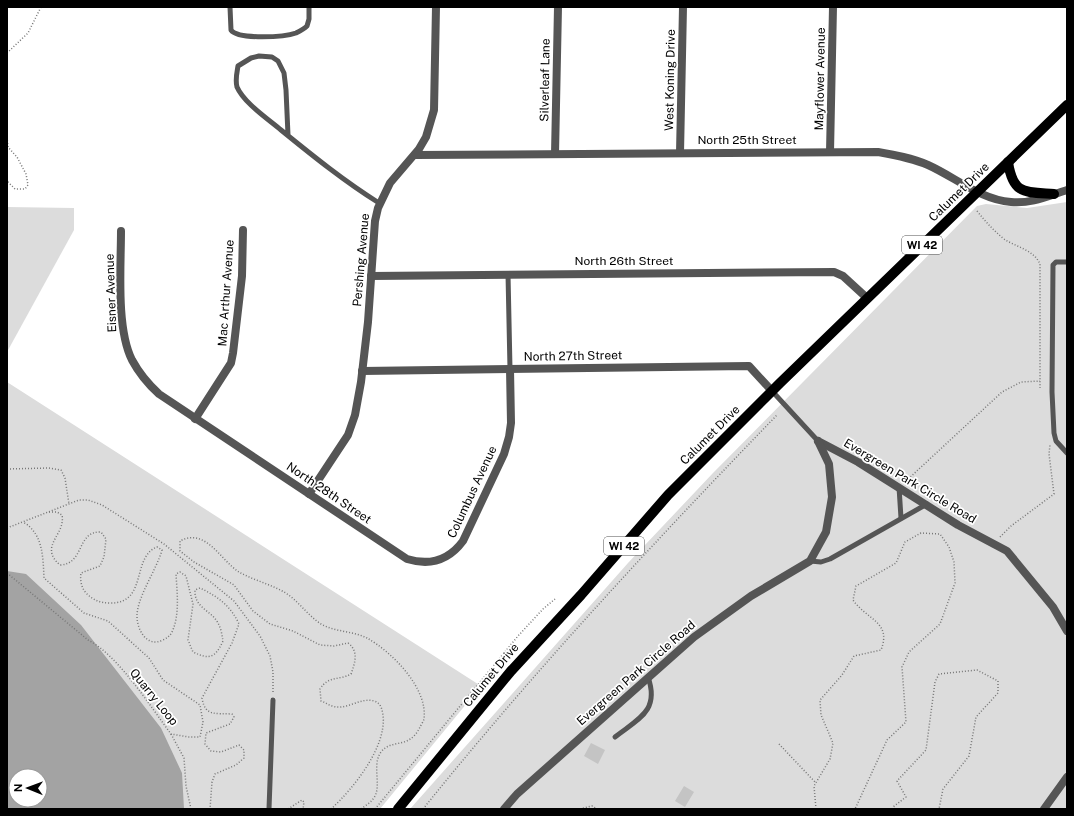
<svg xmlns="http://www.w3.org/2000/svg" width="1074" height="816" font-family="'Public Sans',sans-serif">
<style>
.green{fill:#dcdcdc;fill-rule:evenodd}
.water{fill:#a3a3a3;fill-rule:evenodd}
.building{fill:#c4c4c4}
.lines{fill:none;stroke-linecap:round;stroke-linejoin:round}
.path{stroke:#777;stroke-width:1.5;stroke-dasharray:1 2;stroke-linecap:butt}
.service{stroke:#555;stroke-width:5}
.minor{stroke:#555;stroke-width:8}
.primary{stroke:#000;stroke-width:10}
.labels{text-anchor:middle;stroke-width:3.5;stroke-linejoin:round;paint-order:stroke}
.shield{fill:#fff;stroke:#4c4c4c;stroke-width:1}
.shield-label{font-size:11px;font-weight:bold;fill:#000}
.street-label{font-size:12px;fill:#000;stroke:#fff}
</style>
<rect width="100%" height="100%" fill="#fff"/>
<g class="green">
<path d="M1067,202V809H410L628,563L713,473L977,206L986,204L1027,208Z"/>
<path d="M7,207L74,208V230L7,352Z"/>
<path d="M7,382L481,686L380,809H7ZM16,776H40V800H16Z"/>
</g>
<path class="water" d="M7,571L26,574L81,625L161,728L182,773L184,809H7ZM16,776H40V800H16Z"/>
<g class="building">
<path d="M591,743L605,750L598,764L584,756Z"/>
<path d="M684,786L694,792L685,807L675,801Z"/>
</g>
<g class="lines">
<g class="path">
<path d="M7,53L28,33L41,7"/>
<path d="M7,137L8,147L17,157L26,174L28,185L25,189H15L7,181"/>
<path d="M977,211C986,222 993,230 1004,239C1016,247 1034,250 1040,264V388"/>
<path d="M7,469L49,468L61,470L65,478L69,504"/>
<path d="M906,481L1002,392L1021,382L1040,381"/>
<path d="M49,512H57L62,515C66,535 38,546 60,565C85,564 76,531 101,532L106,539L104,557L100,566L81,573C80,580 81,587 86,593C93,600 100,603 110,603C148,604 131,557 157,547L162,550C157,569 137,597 137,616C137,630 147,648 163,640C167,638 170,636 172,632C180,615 177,592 176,574L180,572L186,576L193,604L188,640L193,652C210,660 215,658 223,641C222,635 221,628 218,623C211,610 194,608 195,590L200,588C217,596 231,606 239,624L232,643L202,698C205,717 216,713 232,714L234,717L230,724L206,733L205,744L211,751L221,752L239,745L244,750V758L236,765L215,774L212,782L210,809"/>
<path d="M7,528L79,500H88L102,505L164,544L234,601L260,636L270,656L273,672V694"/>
<path d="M1000,537L1011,526L1054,494L1049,454L1050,445"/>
<path d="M7,573L88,640C118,655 150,706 171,734L189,737H200L203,722L200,705L163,680L149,658L108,621L84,613L44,578C43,557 43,533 23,522"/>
<path d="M171,734L184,758L186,786L191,809"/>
<path d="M779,744L815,782"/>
<path d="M288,809L302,800L304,802L303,809"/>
<path d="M331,809C353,789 387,747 383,715C382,709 381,703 374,701C360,697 346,711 332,706C328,705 325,702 321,701L320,689C329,675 338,681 351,674C355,663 359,651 348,643L334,646L320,645L293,631L270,624L253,611L234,585L194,562L180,551V541C206,527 221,561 239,572C253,580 270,584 284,592C298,600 307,615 321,624C335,632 353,631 367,638C392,652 428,688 424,719C423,722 421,725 420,727C409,750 392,738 381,752C371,766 383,787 373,799C370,803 365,806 361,809"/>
<path d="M375,809L518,636L543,609L555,599"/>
<path d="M423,809C534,671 654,542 777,415"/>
<path d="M580,809L592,806L597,809"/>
<path d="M816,809L814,786L830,759L833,743L821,715L820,700L842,675L854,656L881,650C892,622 867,620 853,600L856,586L896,563L905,542L921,533L940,534L949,547L954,562L955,583L940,624L909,652L902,667L906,722L887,740L855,809"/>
<path d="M894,809L893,807L906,797L897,781L926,750L935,682L939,674L977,670L998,681V693L976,717L969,756L943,789L939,809"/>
</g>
<g class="service">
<path d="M230,7L231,30C238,40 285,37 296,33C300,31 304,29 307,26L309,19V7"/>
<path d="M288,135L286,90L284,73L278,61L272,57L259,56L251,58L238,66C237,72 235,80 237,87C244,103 268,119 281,130C313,156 344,181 379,203"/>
<path d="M1067,262H1056L1053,265L1052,392L1054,433L1056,441L1067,453"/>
<path d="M508,274L510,369"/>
<path d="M772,391L818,441"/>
<path d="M899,487L901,518"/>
<path d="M810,561L821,562L830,559L927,504"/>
<path d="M615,737C638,719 660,711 648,677"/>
<path d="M269,809L273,700"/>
</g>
<g class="minor">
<path d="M830,152L833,7"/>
<path d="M680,153L683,7"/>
<path d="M555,154L558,7"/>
<path d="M415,155L878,152C895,155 912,158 928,165C955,177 981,200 1011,202C1031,204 1048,196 1067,190"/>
<path d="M121,231C121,267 116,328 132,360C139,373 148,384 159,394L407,559C430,566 449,560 463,541L504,454L509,437L511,423L510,369"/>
<path d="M371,276L834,272L843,276L867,298"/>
<path d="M362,371L749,366L772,391"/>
<path d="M195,419L231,363L233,353L242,276L243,230"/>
<path d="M818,441L858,462L958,525L1007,551L1053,607L1067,631"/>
<path d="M309,494L348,435L355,415L361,382L368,322L375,221L378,208L390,183L419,149L426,137L434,110L436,7"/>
<path d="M504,809L517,794L694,637L751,596L810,561L826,532L832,497L829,464L818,441"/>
<path d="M1044,809L1067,777"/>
</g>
<g class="primary">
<path d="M1008,162C1013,195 1025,192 1054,194"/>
<path d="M398,809L511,671L581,595L668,495L780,383L1067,105"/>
</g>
</g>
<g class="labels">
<g class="shield">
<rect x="902" y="236" width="40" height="18" rx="3"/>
<rect x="604" y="537" width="40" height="18" rx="3"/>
</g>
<g class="shield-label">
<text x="922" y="249">WI 42</text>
<text x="624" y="550">WI 42</text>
</g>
<g class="street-label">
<text transform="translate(820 79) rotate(-89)" y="4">Mayflower Avenue</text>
<text transform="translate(545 80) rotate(-89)" y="4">Silverleaf Lane</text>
<text transform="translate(670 80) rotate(-89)" y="4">West Koning Drive</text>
<text x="747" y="144">North 25th Street</text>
<text transform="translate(959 192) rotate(-44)" y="4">Calumet Drive</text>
<text transform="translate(361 260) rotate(-85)" y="4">Pershing Avenue</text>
<text x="624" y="265">North 26th Street</text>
<text transform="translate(111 293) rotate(-92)" y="4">Eisner Avenue</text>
<text transform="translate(226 293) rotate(-86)" y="4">Mac Arthur Avenue</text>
<text transform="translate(573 356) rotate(-1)" y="4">North 27th Street</text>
<text transform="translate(710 435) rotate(-45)" y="4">Calumet Drive</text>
<text transform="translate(910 481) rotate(31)" y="4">Evergreen Park Circle Road</text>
<text transform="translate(472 492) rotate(-65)" y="4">Columbus Avenue</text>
<text transform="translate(329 493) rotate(34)" y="4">North 28th Street</text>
<text transform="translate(636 673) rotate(-41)" y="4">Evergreen Park Circle Road</text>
<text transform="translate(491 675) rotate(-50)" y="4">Calumet Drive</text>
<text transform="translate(154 697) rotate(51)" y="4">Quarry Loop</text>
</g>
</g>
<rect width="1074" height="816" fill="none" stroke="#000000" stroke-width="16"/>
<g transform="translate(28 788) rotate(271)"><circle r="19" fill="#ffffff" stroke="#999999"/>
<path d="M0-3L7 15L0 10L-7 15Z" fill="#000000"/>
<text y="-6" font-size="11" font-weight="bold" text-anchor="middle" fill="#000000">N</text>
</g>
</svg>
